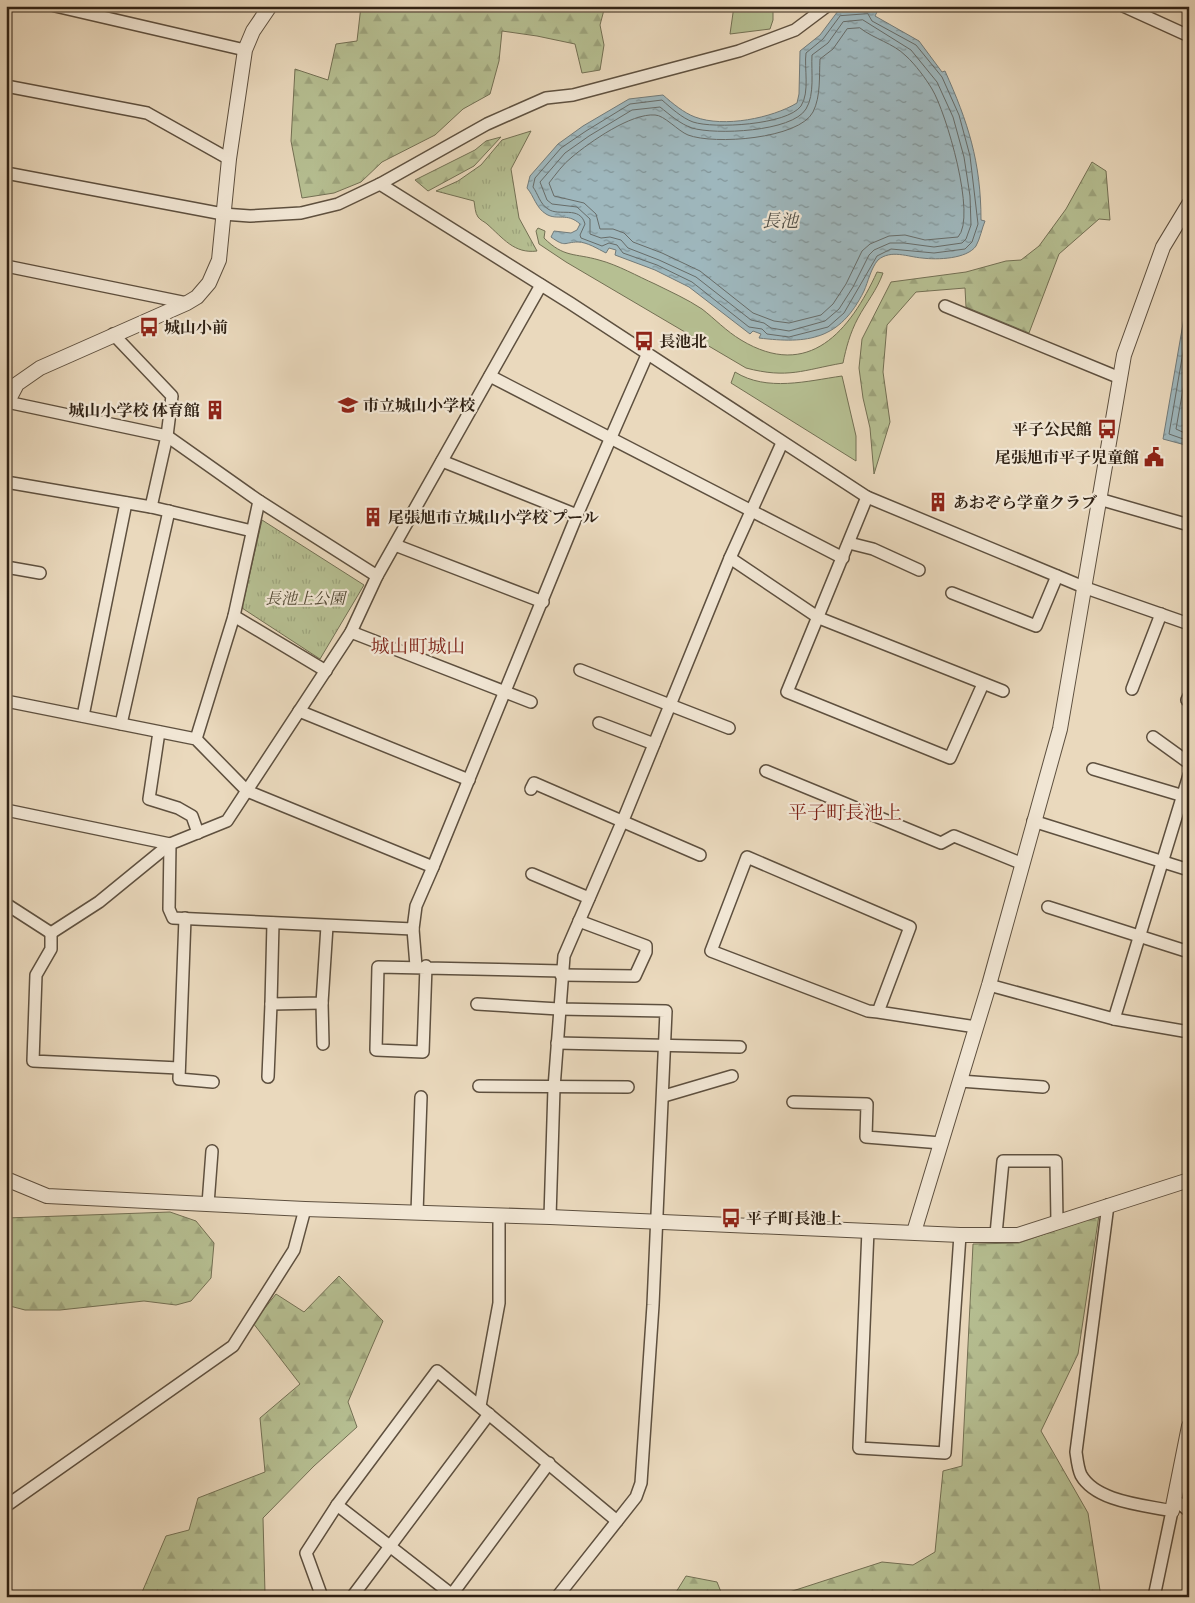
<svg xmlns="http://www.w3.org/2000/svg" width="1195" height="1603" font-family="'IM FELL French Canon','Noto Serif JP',serif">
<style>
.green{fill:#b6bf92;stroke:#737054}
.forest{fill:url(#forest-firs);stroke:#737054}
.park{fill:url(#park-tufts);stroke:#737054}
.water{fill:url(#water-ripples);stroke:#727b7a}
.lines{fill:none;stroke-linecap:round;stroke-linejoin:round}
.shore{stroke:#676c69;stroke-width:1}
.minor-casing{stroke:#5e503f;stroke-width:14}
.tertiary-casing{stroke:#5e503f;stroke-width:16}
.minor{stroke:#f1e6d4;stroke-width:11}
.tertiary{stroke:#f1e6d4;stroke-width:14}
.labels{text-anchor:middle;stroke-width:4.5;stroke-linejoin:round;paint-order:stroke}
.poi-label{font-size:16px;font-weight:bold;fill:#302215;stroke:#f1e6d4;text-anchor:start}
.park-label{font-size:16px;font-style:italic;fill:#524934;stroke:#f1e6d4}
.water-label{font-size:18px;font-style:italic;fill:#514f47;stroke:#f1e6d4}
.quarter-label{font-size:19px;fill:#7a1f14;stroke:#f1e6d4}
</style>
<defs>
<pattern id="forest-firs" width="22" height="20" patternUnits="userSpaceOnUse" patternTransform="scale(1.25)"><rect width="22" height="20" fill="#b6bf92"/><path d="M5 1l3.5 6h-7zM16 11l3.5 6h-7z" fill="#9da47d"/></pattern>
<pattern id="park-tufts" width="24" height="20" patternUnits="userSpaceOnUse" patternTransform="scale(1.25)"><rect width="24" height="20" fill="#b6bf92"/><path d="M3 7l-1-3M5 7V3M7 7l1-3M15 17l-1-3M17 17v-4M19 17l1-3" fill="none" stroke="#9da47d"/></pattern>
<pattern id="water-ripples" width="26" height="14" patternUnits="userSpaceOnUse" patternTransform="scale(1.25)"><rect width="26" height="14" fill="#9eb7bd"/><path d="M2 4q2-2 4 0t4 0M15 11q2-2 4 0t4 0" fill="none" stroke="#819498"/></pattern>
</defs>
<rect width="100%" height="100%" fill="#ead9bd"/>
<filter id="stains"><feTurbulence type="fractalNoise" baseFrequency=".004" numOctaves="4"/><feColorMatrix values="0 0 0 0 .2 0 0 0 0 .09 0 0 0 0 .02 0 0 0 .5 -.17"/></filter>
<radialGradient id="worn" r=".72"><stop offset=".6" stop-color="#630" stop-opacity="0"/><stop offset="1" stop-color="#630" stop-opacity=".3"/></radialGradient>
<g class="green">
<path d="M734,6H773V20L770,29L730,34Z"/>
<path d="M538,228L545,231L544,238C564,258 575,253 599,260C618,265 637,276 655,284C671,292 687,299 702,309C715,319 726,331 741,340C809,381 850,331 877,272L883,273C877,290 866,303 858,318C850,333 846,348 843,363C803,370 788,379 746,368L566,262L539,244L536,231Z"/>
<path d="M735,372C767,392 807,381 842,376L856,436V461L731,383Z"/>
</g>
<g class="forest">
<path d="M361,6H605L600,25L604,45L600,70L582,73L575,44L537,36L502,31L499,61L490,94L463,109L435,135L382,162L361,182L334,193L302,198L291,141L295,69L328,80L336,44L357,41Z"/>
<path d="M501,137L474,166L428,191L415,180L475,150L486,141Z"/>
<path d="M1092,162L1106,171L1110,220L1099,219L1059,254L1029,333L966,307L965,288L916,292L887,325L883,372L890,422L874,474L870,428L863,398L859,368L862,339L891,282L966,272L1006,261L1021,260L1039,246L1066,209Z"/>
<path d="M170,1212L196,1221L214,1243L211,1278L191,1301L176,1305L144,1301L60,1310H25L6,1305V1218Z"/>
<path d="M1099,1215L1078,1354L1041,1431L1088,1513L1101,1597H774L882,1562L913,1565L935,1552L943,1471L962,1466L973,1244L1019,1243Z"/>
<path d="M339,1276L383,1321L348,1402L357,1427L314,1466L263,1518L265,1593L267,1597H140L166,1536L189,1530L198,1498L265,1472L260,1418L300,1384L253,1323L276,1294L304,1312Z"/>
<path d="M686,1576L717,1582L723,1597H673Z"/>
</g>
<g class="park">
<path d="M531,131L511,169L519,218L537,251C514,254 503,238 487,224C485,222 480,220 478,217C475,213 475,206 474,201L436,191L458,181L481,165L502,140Z"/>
<path d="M262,520L364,585L320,659L242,608Z"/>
</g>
<g class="water">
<path d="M861,9L878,10L875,16L919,41L942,72L945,71C968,122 981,162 981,220L985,221C982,228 980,239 976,246C967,259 937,260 922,258C908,257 891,249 878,260C871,268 868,282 864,291C840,340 808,344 759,338L761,334L753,331L750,334L689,287L655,270L615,255L616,250L609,248L606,253C598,249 587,242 578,242C564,242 566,248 551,237L554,231L571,233L577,230L580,224C567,212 557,221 546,214C536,208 534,196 527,188L530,176L558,144L583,126L629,99L663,95C672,103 684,113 695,117C724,128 772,118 797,103L799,94L800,51L820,35L838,11Z"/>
<path d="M1189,289V446L1163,439Z"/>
</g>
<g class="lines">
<g class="shore">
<path d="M868,14L872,21L916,45L942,77L959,115L970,156L978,224L972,242L965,249L934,253L891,249L877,256L844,313L828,327L789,337L767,334L762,329L749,327L692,282L657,265L623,253L617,245L609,243L602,246L581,238L580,235L585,224C580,205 559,217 548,209C540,204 538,194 533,187L535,178L561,148L586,131L630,104L662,100C671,108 682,118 693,122C714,129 787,125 801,106C810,92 804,68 806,53L823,39L840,16Z"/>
<path d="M863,20L911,50L937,82L953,117L964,157L970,196L971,225L966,239L962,243L934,247L904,243H890L874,250L869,255L853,287L839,309L825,321L789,331L771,328L764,323L751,320L696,277L659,260L628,248L621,240L610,237L601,238L590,234V219L577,207L552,204L547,200L540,182L565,153L589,136L632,110L660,107C669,114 680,124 692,128C715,135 792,132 806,109C815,94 811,72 812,55L828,43L843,22Z"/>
<path d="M860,28C874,39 893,43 906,56C915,64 926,79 932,89C946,112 977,217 958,237L925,240L905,235L889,236L870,244L862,251L846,284L833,304L821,315L789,323L774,321L753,313L700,271L662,253L633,242L624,233L613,229H600L596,214L584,203L554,196L549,183C556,174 563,164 572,157C590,142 631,113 655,115C664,115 678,131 688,135C714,145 799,139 813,112C821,96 819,76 820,59L833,49L847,29Z"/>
<path d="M1189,317L1169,434L1189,441"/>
<path d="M1189,355L1176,429L1189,435"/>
</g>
<defs>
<g id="minor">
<path d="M55,6L245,50"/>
<path d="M1123,6L1189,36"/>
<path d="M6,86L147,113L229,159"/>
<path d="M6,173L223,214L250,216L301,213L338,204L380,184L487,124L546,98L573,95L739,51L795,30L827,6"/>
<path d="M380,184L570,303L867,497L1086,588L1189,624"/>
<path d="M6,266L187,303"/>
<path d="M945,306L1120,378"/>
<path d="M490,376L843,558"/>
<path d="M7,402L167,436L259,501L377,576"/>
<path d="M442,461L577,515"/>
<path d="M6,482L151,507L167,436L172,396L113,334"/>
<path d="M867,497L787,692L950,758L983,684"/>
<path d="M1099,499L1189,525"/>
<path d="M151,507L252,531"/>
<path d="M849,543L873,549L919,570"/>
<path d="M395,545L543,602"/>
<path d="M730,558L819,618L1003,691"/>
<path d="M6,567L40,573"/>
<path d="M952,593L1036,626L1057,576"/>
<path d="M234,616L326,671"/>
<path d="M351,632L531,702"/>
<path d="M580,670L729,728"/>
<path d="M1132,689L1161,614"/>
<path d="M1187,700L1189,696"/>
<path d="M6,701L196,739L247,791L433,867L577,515L647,355"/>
<path d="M299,711L469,780"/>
<path d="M83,716L126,503"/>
<path d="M599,723L654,744"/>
<path d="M121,724L169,511"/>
<path d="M159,732L149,799L178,808L192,816L198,833"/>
<path d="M1153,737L1189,763"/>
<path d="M196,739L234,616L259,501"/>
<path d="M1093,769L1187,797"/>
<path d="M766,771L941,843L954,836L1023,864"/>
<path d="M531,789L534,783L700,855"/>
<path d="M6,810L170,844"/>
<path d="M1033,821L1189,870"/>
<path d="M170,844L169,909L173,918L413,929L416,906L433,867"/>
<path d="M532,874L589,898"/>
<path d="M6,904L51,933"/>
<path d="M1048,907L1189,952"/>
<path d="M185,918L179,1079L213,1082"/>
<path d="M273,923L271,1004L322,1003L327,926"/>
<path d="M413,929L416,966"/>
<path d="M51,933L99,902L170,844L227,821L351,632L377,576L541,285"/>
<path d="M51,933V949L36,975L33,1061L179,1068"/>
<path d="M426,966L423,1052L376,1050L378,967L562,971"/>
<path d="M561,975L635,976L646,952V946L579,921"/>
<path d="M989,985L1114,1019L1189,1032"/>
<path d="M322,1003L323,1044"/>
<path d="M477,1004L559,1009L666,1011L653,1305L641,1483L636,1497L557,1597"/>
<path d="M878,1012L910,927L747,857L711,951L868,1011L878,1012L976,1027"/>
<path d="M1114,1019L1189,775"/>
<path d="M557,1043L740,1047"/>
<path d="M268,1077L271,1004"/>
<path d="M960,1081L1043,1087"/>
<path d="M479,1086L628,1087"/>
<path d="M664,1096L732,1076"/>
<path d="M793,1102L867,1104L866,1137L941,1143"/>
<path d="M208,1204L212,1151"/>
<path d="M1108,1205L1076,1452C1077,1459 1078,1469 1081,1475C1096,1502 1145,1505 1172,1511L1154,1597"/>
<path d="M417,1213L421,1097"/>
<path d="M550,1217L554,1088L564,956L626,813L730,558L782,443"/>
<path d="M868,1230L859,1448L945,1453L960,1235"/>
<path d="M996,1234L1003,1161H1056L1057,1222"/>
<path d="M480,1406L499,1303V1215"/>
<path d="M1174,1499L1189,1511"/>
<path d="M337,1505L455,1597"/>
<path d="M6,1506L233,1346L294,1250L305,1209"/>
<path d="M322,1597L306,1553L337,1505L437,1371L617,1521"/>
<path d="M352,1597L489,1414"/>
<path d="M450,1597L549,1463"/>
</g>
<g id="tertiary">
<path d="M6,405L17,384L40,368L187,303L197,297L209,283L219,260L229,159L245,50L253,31L270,6"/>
<path d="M6,1179L47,1196L305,1209L550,1217L960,1235H1018L1189,1180"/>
<path d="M914,1232L989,985L1060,729L1124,355L1163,247L1189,204"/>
<path d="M1172,1511L1189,1426"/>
</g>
</defs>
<use href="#minor" class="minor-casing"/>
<use href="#tertiary" class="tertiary-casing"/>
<use href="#minor" class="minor"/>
<use href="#tertiary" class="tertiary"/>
</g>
<defs>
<symbol id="bus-bare" viewBox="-9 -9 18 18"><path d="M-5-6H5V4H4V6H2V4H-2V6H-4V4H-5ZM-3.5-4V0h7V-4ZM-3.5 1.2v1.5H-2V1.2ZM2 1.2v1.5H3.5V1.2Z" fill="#8f2418" stroke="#f1e6d4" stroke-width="2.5" paint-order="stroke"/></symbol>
<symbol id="school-bare" viewBox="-9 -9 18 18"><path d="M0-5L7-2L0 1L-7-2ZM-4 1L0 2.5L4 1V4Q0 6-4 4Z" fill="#8f2418" stroke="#f1e6d4" stroke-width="2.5" paint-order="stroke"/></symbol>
<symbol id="building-bare" viewBox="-9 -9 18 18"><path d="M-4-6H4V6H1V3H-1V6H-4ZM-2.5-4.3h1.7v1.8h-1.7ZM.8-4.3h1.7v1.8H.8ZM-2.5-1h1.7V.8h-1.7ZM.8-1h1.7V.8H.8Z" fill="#8f2418" stroke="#f1e6d4" stroke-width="2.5" paint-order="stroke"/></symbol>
<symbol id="civic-bare" viewBox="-9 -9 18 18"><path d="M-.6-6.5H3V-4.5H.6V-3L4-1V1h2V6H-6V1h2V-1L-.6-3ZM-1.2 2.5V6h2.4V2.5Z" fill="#8f2418" stroke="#f1e6d4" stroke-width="2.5" paint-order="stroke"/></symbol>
</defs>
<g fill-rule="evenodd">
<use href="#bus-bare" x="135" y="313" width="28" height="28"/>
<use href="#bus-bare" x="630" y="327" width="28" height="28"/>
<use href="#school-bare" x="334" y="391" width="28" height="28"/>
<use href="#building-bare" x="201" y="396" width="28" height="28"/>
<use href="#bus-bare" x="1093" y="415" width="28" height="28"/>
<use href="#civic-bare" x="1140" y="443" width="28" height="28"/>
<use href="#building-bare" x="924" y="488" width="28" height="28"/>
<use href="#building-bare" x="359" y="503" width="28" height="28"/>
<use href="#bus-bare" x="717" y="1204" width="28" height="28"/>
</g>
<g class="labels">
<g class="poi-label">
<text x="164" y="333">城山小前</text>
<text x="659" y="347">長池北</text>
<text x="363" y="411">市立城山小学校</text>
<text x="200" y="416" text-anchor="end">城山小学校 体育館</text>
<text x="1092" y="435" text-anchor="end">平子公民館</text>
<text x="1139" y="463" text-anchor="end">尾張旭市平子児童館</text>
<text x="953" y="508">あおぞら学童クラブ</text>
<text x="388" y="523">尾張旭市立城山小学校 プール</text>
<text x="746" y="1224">平子町長池上</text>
</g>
<g class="park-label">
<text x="305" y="604">長池上公園</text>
</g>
<g class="water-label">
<text x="780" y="227">長池</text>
</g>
<g class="quarter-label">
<text x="418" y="653">城山町城山</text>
<text x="845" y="819">平子町長池上</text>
</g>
</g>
<rect width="1195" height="1603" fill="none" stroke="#ead9bd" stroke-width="25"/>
<rect x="8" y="8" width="1180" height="1588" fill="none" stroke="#302215" stroke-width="2.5"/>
<rect x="12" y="12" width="1170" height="1578" fill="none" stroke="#302215"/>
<rect width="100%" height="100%" filter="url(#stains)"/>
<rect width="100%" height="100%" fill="url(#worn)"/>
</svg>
